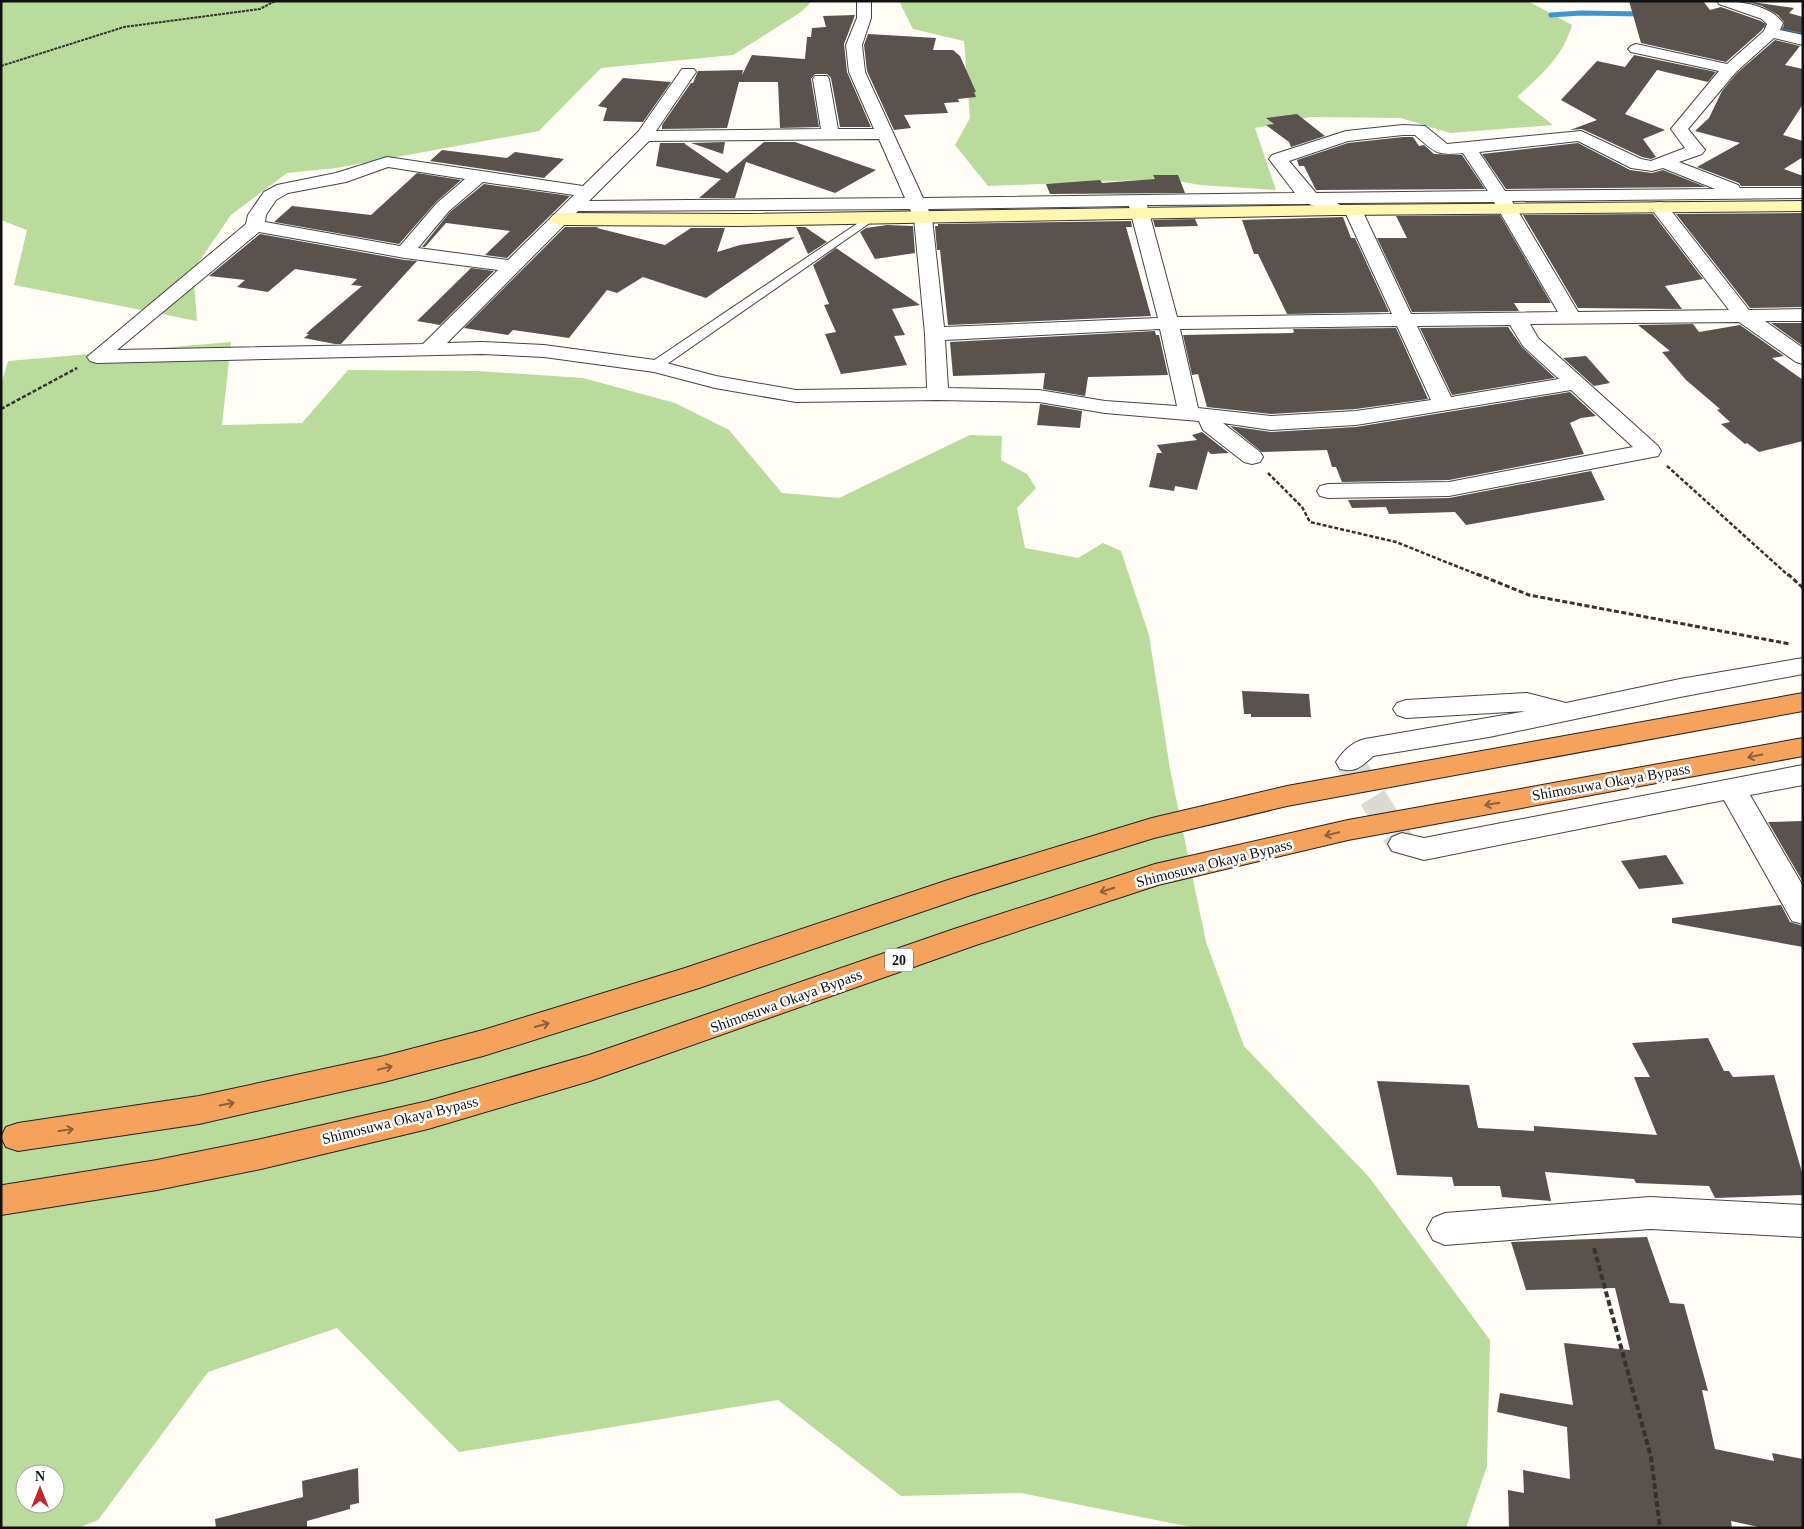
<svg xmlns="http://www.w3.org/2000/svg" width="1804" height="1529" font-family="Georgia,serif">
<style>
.forest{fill:#b9dc9c;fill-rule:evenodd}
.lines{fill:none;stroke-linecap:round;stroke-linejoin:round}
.stream{stroke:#3f96cf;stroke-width:5}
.building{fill:#5a524d}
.street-tunnel{stroke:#dbdad3;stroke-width:28;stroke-dasharray:28 14;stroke-linecap:butt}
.lane-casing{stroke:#444;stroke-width:2}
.street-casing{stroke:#444;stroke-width:2}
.secondary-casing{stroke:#333;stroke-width:2}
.highway-casing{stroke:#222;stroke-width:2}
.path-far3{stroke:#333;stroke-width:2;stroke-dasharray:3 1;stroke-linecap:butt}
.path-far2{stroke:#333;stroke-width:2.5;stroke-dasharray:4 2;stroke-linecap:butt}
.path-far1{stroke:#333;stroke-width:3;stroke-dasharray:5 2.5;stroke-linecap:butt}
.path{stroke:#333;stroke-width:4;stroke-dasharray:6 3;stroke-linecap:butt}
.lane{fill:#fff;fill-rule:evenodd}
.street{fill:#fff;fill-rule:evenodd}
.secondary{fill:#fff6b0;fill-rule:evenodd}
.highway{fill:#f5a25d;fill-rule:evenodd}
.oneway{stroke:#8e613b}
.labels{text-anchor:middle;stroke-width:5;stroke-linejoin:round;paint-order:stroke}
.shield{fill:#fff;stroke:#585858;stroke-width:1}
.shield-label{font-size:14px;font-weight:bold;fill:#111}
.street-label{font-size:15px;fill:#111;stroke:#fff}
</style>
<rect width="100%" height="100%" fill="#fffdf5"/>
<g class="forest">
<path d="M1,1H812L801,12L733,55L601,68L539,131L336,168L287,173L231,215L193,270L197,321L14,285L27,230L1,220Z"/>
<path d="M899,1H1528L1572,25C1563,57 1540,76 1517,97L1553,125L1450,133L1401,118L1311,117L1255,128L1276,190L1200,185L1167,179L988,186L955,145L970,118L964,41L913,29Z"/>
<path d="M231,342L222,425L302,423L348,370L477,371L583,378L675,403L729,430L782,493L839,498L970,435L1002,436L1001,460L1027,474L1036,488L1017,508L1025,548L1078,558L1103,543L1121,551L1149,635L1170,769L1206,942L1244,1046L1369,1177L1490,1340L1487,1466L1466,1528H1196L1021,1493L901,1496L778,1400L459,1452L337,1328L208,1372L98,1520L78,1528H1V385L8,361ZM25,1474H55V1504H25Z"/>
</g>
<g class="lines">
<g class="stream">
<path d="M1551,15L1581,13L1643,14"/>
<path d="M1753,23L1803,34"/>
</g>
</g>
<g class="building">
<path d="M1629,1H1703L1710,10L1721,7L1761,21L1765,24L1762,30L1726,62L1641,43Z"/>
<path d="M1744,1L1794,8L1789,13L1803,17V33L1783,29L1784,22L1778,15L1762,6Z"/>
<path d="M855,15L844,44L847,72L871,127H840L831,78L827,74H815L811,79L819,127L780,128L778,82H739L727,128L662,129V125L691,83H693L698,71L743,70L742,75L752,55L805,59L807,37H811L812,28L826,27L823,16Z"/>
<path d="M868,34L936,38L933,50H953L960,56L976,92H974L976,97L958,99L959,102L944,103L948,113L904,115L911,128L894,130L867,71L864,45Z"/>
<path d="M1775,40L1800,46L1785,65L1803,69V104L1783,135L1803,141V157L1784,169L1803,176V186H1741L1739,183L1697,167L1740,143L1695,131L1709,118L1722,91L1737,73Z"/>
<path d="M1634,55L1716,72L1708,82L1657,70L1625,114L1665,130L1643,139L1656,157L1651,159L1642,157L1582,129L1570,130L1597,120L1561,100L1597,61L1625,67Z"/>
<path d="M623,78L671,82L643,122L603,121L607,108L598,106Z"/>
<path d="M1297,114L1325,136L1291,147L1289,142L1266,125L1274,124L1266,118Z"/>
<path d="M1403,137H1413L1419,146L1424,145L1434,154L1462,155L1485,189L1316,190L1304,166H1299L1297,160L1348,143Z"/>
<path d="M725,142L723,154L691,143Z"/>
<path d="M764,142H795L876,170L835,193L746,162L735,198H699L721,179L656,166L660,143H685V144L727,173Z"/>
<path d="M1578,143L1630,170L1652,173L1663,170L1706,187L1506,189L1482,154Z"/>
<path d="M442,150L507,158L515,152L564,159L544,178L430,161Z"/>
<path d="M417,173L461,180L436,202L399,244L274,222L292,206L371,215Z"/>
<path d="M1153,175H1178L1185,193L1050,194L1046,184L1100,180L1102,183L1155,179Z"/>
<path d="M484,184L570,196L507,258L485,255L510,231L446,223L425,247H422L450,212Z"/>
<path d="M1803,213V307L1750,308L1676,214Z"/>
<path d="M1653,214L1703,279L1665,286L1682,309L1578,308L1523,215Z"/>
<path d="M1500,215L1551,303H1514L1519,311L1412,312L1377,238H1407L1396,216Z"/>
<path d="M1343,217L1351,238H1355L1389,312L1287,314L1258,254H1254L1242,220Z"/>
<path d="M1195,219L1198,226L1155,227L1153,220Z"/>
<path d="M1131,221L1132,227H1126L1151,316L948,325L940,250H937L935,226H938V224Z"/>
<path d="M887,225L913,226L915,253L875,259L860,232L866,228Z"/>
<path d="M565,227H598L597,228L665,245L691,228H725L717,252L740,245L795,237L706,298L643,277L617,293L607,290L569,338L513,330L508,335L464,328Z"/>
<path d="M796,227H805L827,242L808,254Z"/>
<path d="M260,234L405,260L417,261L341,344H335L304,338L309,334H306L311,329L362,286L351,285L357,279L295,269L268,292L237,287L245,280L209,276Z"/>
<path d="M836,248L920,305L892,309L905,335L894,336L907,365L841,374L825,334L836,332L824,305L829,304L813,265Z"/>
<path d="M471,268L494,271L440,325L417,321Z"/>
<path d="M1771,323H1803V346Z"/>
<path d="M1693,324L1699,332L1740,325L1784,356L1772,358L1803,380V441L1759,452L1747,443L1745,444L1721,424L1730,422L1717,410L1720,409L1686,380L1662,352L1670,351L1638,325Z"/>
<path d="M1508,327L1522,347L1555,378L1452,395L1420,328Z"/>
<path d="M1396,328L1428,399L1356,409L1271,414L1207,407L1198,374L1192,375L1183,335L1292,333L1294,332L1293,329Z"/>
<path d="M1155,331L1156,335H1159L1168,375L1088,377L1085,396L1043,389L1045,373L953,376L950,342Z"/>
<path d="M1586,356L1610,383L1594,386L1563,358Z"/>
<path d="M1570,392L1596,416L1581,418L1570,423L1584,454L1449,480L1342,482L1336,467H1332L1327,450L1262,452L1230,426L1271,432L1356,427Z"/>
<path d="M1040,404L1082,411L1080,428L1037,425Z"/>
<path d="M1202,432L1229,453L1211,454L1208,451L1197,490L1175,486L1174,491L1149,487L1157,453H1162L1157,445L1197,440L1192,435Z"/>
<path d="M1591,471L1605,500L1466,525L1455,512L1389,514L1386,507L1352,508L1348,500L1449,498Z"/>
<path d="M1242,691L1309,694L1311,717H1251V714H1244Z"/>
<path d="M1803,821V882L1768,822Z"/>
<path d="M1666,855L1684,884L1639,889L1621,861Z"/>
<path d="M1781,905L1790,922L1803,926V947L1672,923V918Z"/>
<path d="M1708,1038L1724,1071H1729L1733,1077L1774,1075L1803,1176V1195L1715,1198L1709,1186L1636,1183L1634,1179L1545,1172L1551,1201L1502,1197L1500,1186H1454L1452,1177L1397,1175L1377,1081L1469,1085L1478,1128L1534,1131V1126L1657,1135L1634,1077H1650L1632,1043Z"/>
<path d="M1647,1237L1670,1303L1684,1304L1708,1391L1702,1390L1715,1449L1774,1461L1772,1453L1803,1459V1528H1763L1731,1521L1732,1528H1509L1508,1490L1524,1493L1523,1470L1570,1479L1567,1427L1497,1412L1500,1393L1573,1405L1564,1343L1630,1350L1615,1288L1526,1290L1511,1242Z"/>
<path d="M358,1468L359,1503L350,1505V1509L307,1521V1528H216L215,1519L303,1497L302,1481Z"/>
</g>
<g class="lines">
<path class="street-tunnel" d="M1350,762L1402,844"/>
<defs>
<path id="lane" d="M870,215L876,218L874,220L660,369H650L648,366L650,363Z"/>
<g id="street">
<path d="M857,1H871V18L862,45L865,72L923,198L1295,193L1269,159L1272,155L1346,131L1403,125L1425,126L1447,144L1581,131L1641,159L1651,161L1685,148L1671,129L1719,71L1631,52L1628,49L1631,46L1636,44L1727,64L1764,31L1767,24L1762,19L1719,4L1717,1C1738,1 1769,4 1783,23L1780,30L1803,35V45L1774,38L1736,72L1688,129L1705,150L1702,154L1679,162L1738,185L1740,188H1803V198L1512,201L1578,312L1729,310L1650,207L1653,203L1659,202L1665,203L1749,310L1803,309V321H1765L1803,348V364L1796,362L1739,322L1530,324L1538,338L1658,446L1661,451L1658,456L1449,496L1328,498L1320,496L1317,491L1320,486L1328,484L1449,482L1633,447L1571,390L1356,425L1271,430L1223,423L1260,452L1263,457L1260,462L1252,464L1244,462L1203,430L1199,421L1105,413L1039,402L938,400L796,402L715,388L654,372L544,357L482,354L97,363L90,361L87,357L246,224L248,215L264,192L277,185L336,173L387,157L583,186L638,132L682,69H694L696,72L656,131L821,129L813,79L815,76H827L829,79L838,129H874L849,72L846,45L857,18ZM1403,135H1415C1435,152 1435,156 1463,153L1488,191L1316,193L1289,161L1348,141ZM879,139L905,198L589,201L649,141ZM1578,141L1631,168L1652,171L1663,168L1715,189L1505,191L1479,152ZM388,167L465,179L437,203L400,246L265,222L266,215L276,200L288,193L346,182ZM483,182L574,195L508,260L418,248L449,211ZM1494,202L1558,312L1411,314L1362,210L1359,206L1353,205L1345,208L1337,203ZM1309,204L1337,215L1345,212L1392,314L1177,317L1147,205ZM1129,206L1158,318L944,327L932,218L928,209ZM910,209L914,218L925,334L927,388L796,390L716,376L655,360L544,345L482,342L447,343L578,211ZM259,232L405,258L498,270L423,344L117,350ZM1510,325L1523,346L1559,379L1451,397L1417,326ZM1397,326L1431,400L1356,411L1271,416L1198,408L1180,329ZM1160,329L1177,406L1105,401L1039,390L948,388L945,340Z"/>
<path d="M1803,658V674L1680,697L1489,737L1373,756C1362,766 1356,773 1340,769L1336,762C1343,751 1352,742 1365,739L1527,711L1406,718L1397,715L1393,709L1397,703L1406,700L1527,693L1566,703L1680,679Z"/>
<path d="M1803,765V785L1750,795L1803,886V924L1792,921L1724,800L1424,860L1392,851L1388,844L1392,837L1402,833L1424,838Z"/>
<path d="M1650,1197L1803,1205V1237L1650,1229L1445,1245L1433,1240L1427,1229L1433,1218L1445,1213Z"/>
</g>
<path id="secondary" d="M1803,201V211L1337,215L740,226L559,225L553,223L550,219L553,215L559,213L740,214L1337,205Z"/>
<g id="highway">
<path d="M1803,693V711L1287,806L1154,838L971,895L699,988L483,1056L384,1082L199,1124L18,1151L6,1147L1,1137L6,1127L18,1123L199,1096L384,1056L483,1030L685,968L951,879L1152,818L1287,786Z"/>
<path d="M1803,738V756L1348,840L1158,885L976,945L590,1081L428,1129L261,1169L157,1190L1,1215V1185H3L157,1160L261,1139L428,1101L589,1055L954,929L1155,864L1348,820Z"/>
</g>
</defs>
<use href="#lane" class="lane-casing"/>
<use href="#street" class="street-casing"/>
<use href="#secondary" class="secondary-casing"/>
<use href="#highway" class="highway-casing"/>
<path class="path-far3" d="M1,66L124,27L260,9L275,1"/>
<g class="path-far2">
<path d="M1,409L77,368"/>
<path d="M1667,466L1789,576"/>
<path d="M1268,473L1302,507L1310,522L1396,542L1481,576"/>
</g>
<g class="path-far1">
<path d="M1477,574L1529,595L1790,644"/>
<path d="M1788,574L1803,588"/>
</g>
<path class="path" d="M1594,1248L1651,1457L1660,1528"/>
<use href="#lane" class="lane"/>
<use href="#street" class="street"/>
<use href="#secondary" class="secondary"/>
<use href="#highway" class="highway"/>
</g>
<defs><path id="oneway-shaft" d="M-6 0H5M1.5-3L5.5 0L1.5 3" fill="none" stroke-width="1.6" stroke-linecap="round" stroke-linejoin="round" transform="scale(1.25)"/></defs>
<g class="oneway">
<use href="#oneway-shaft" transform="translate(1755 756) rotate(169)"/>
<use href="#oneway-shaft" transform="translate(1492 804) rotate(170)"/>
<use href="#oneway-shaft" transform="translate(1332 834) rotate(167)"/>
<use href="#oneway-shaft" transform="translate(1107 890) rotate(162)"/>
<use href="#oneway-shaft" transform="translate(542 1025) rotate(-16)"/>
<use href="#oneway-shaft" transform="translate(385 1068) rotate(-14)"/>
<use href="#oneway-shaft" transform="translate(227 1104) rotate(-12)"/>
<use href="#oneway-shaft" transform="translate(66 1130) rotate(-8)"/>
</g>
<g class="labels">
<rect class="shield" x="885" y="948.5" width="28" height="23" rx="4"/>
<g class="shield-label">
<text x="899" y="965">20</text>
</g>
<g class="street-label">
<text transform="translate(1611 782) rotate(-10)" y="5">Shimosuwa Okaya Bypass</text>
<text transform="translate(1214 863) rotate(-14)" y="5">Shimosuwa Okaya Bypass</text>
<text transform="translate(786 1001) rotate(-20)" y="5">Shimosuwa Okaya Bypass</text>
<text transform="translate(400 1120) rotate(-14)" y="5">Shimosuwa Okaya Bypass</text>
</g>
</g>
<rect width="1804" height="1529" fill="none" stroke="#111111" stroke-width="5"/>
<g transform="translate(40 1489)"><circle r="24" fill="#ffffff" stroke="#a0a0a0"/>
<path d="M0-4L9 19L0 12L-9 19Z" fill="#c4262e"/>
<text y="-8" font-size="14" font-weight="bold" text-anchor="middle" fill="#111111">N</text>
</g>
</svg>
